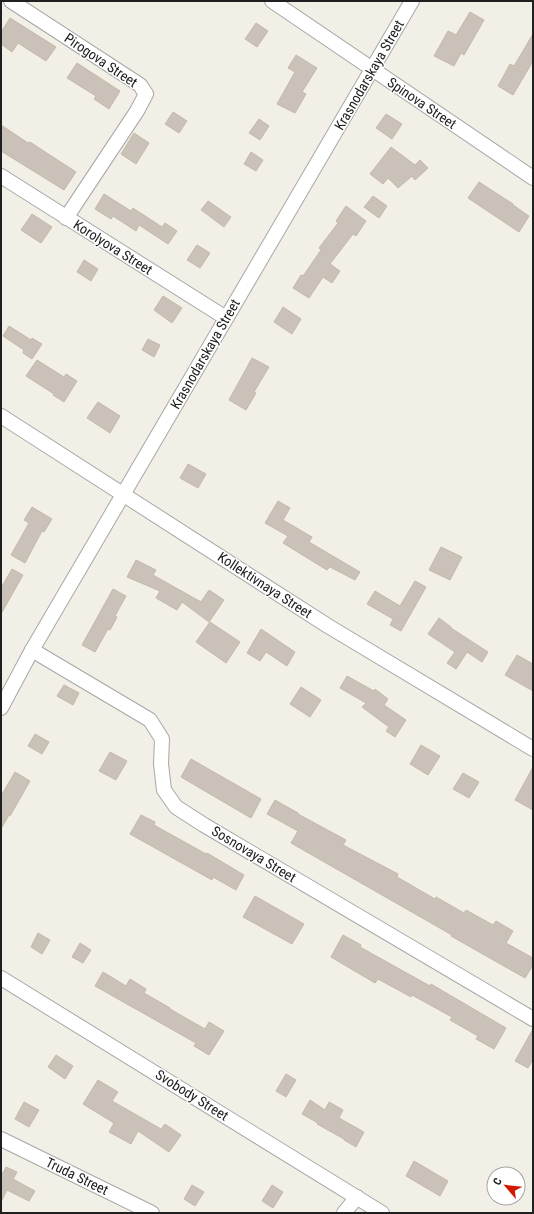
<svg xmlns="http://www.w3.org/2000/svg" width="534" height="1214" font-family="'Roboto Condensed',sans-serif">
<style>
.building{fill:#cac2b8;stroke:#c5b8a7}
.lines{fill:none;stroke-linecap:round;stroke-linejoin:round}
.street-casing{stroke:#a7a7a7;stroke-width:16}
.street{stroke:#fff;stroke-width:14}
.labels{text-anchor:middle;stroke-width:3;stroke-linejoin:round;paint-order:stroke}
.street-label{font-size:14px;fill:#202020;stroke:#fff}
</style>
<rect width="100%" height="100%" fill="#f2efe6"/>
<g class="building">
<path d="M470,12L484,20L464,55L461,53L454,66L434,56L448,31L456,35Z"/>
<path d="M10,18L56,47L46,61L18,43L12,52L1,44V32Z"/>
<path d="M256,23L268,31L257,47L245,39Z"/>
<path d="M533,34V61L513,95L498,86L510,64L514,66Z"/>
<path d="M296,55L317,68L302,92L306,94L295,113L277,104L295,72L288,68Z"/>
<path d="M77,63L120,91L109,109L94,99L96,96L67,78Z"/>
<path d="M173,112L187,121L179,133L165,124Z"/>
<path d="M386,114L402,124L392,139L376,128Z"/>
<path d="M259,119L269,126L260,140L249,133Z"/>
<path d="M1,125L28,143L30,142L76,172L64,190L1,151Z"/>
<path d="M134,133L149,143L136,164L121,154Z"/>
<path d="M391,147L415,165L420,160L428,168L415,180L412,176L398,188L388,178L383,184L370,174Z"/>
<path d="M251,152L263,160L256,171L244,164Z"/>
<path d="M479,182L513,204V205L529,216L519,232L468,198Z"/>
<path d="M104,194L131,211L133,208L162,227L165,223L177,231L168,244L139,225L136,231L113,216L111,219L95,209Z"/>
<path d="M373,196L387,206L379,218L364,207Z"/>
<path d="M208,201L231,217L224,227L201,210Z"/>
<path d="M346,206L366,221L356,236L353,234L330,264L340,271L332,283L323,277L309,298L293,288L301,275L303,276L321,250L319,248L338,223L336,221Z"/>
<path d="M32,214L52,227L41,243L21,230Z"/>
<path d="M197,245L210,253L200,268L187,260Z"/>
<path d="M84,260L98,269L91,281L77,272Z"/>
<path d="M163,296L182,308L172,323L154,310Z"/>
<path d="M283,307L301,319L292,334L274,322Z"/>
<path d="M9,326L31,340L32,338L42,344L32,359L23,353L24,350L3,336Z"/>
<path d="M148,339L160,345L154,357L142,350Z"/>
<path d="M252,358L269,367L254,392L256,393L246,410L229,400Z"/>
<path d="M37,360L64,377L66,374L77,381L64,402L53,395L54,394L26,376Z"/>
<path d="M98,402L120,416L110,433L87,418Z"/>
<path d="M188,464L206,474L198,488L180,478Z"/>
<path d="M278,501L290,508L283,520L312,537L309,542L360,572L355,580L330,567L327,570L283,543L288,536L265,523Z"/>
<path d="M32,507L52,519L44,532L42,531L25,563L11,555L29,523L24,520Z"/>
<path d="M441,547L462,557L450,580L429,570Z"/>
<path d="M136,560L156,570L153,575L201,602L209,590L224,600L209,622L182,602L177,610L156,598L160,591L127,577Z"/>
<path d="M12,569L23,575L1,614V588Z"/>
<path d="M415,581L426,587L401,631L390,625L393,619L367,604L375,591L400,606Z"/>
<path d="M113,589L126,596L115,616L117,617L110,630L108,629L95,652L82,645Z"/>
<path d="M439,618L451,627V628L488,652L482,662L467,652L456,669L447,663L455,652L428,634Z"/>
<path d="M210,622L240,642L226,663L196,642Z"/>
<path d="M261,629L295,652L287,666L266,652L260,661L247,653Z"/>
<path d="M517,655L533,664V691L505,675Z"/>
<path d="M347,676L374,691L375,689L388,699L384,705L406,720L395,737L386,731L389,727L362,707L366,703L340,688Z"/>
<path d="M64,685L79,693L73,705L57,696Z"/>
<path d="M301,687L321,700L310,717L290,704Z"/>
<path d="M35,734L49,742L42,754L28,746Z"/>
<path d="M421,745L440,756L428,775L410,764Z"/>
<path d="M110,752L127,761L116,780L99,771Z"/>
<path d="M191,759L261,799L251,818L181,777Z"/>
<path d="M533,767V810L515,800Z"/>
<path d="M15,772L30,781L10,816L9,815L1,829V796Z"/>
<path d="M463,773L479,782L469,798L453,789Z"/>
<path d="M275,800L298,813V814L346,840L343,845L398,874L397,877L435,899L436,897L464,913L466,910L493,925L496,921L513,931L506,943L533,958V965L525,978L451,936L452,935L291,843L298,831L267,814Z"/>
<path d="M141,815L155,822L154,825L206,854L207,853L244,875L236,890L213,877L212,880L130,834Z"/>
<path d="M255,896L304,924L292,944L243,917Z"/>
<path d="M38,933L50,940L42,954L31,947Z"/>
<path d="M343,935L361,945L360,947L430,986L431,984L506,1028L494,1049L476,1039L478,1036L450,1020L452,1017L412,995L411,997L378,979L375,983L331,957Z"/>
<path d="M80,943L91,950L83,963L72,957Z"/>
<path d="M103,972L126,986L130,979L146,989L144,993L170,1008V1009L205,1029L209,1022L224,1031L209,1055L194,1046L196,1043L95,986Z"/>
<path d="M533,1029V1059L528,1068L515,1061Z"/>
<path d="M56,1055L73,1066L65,1079L48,1067Z"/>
<path d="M286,1074L296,1080L286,1097L276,1091Z"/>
<path d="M98,1080L118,1092L112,1101L161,1129L165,1124L181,1135L169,1152L138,1131L131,1144L109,1132L114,1123L83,1104Z"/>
<path d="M310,1100L325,1110L329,1102L343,1110L339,1118L364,1132L356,1147L344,1140V1139L317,1124L318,1123L302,1114Z"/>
<path d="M24,1102L39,1110L29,1127L15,1119Z"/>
<path d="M414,1161L448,1181L440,1196L406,1176Z"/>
<path d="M6,1167L17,1172L13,1179L35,1191L29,1201L7,1190L1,1202V1172L3,1173Z"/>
<path d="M192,1185L204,1192L195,1206L184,1199Z"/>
<path d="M272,1185L283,1192L273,1208L262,1201Z"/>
</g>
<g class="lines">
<defs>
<g id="street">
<path d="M11,1L140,85L146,94L137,111L66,218"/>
<path d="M272,1L533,178"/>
<path d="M1,176L226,318"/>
<path d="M1,416L328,626L533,749"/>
<path d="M32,650L150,720L162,739L161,764L164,790L176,807L204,825L533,1019"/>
<path d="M1,708L32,650L412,1"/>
<path d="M1,978L382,1213"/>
<path d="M1,1139L152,1213"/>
<path d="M344,1213L357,1197"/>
</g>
</defs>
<use href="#street" class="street-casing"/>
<use href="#street" class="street"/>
</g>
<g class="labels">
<g class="street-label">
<text transform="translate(101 60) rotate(34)" y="5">Pirogova Street</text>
<text transform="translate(369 75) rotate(-60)" y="5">Krasnodarskaya Street</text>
<text transform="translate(422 103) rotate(34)" y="5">Spinova Street</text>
<text transform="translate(113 247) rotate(32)" y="5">Korolyova Street</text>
<text transform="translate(205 354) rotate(-60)" y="5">Krasnodarskaya Street</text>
<text transform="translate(265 585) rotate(33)" y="5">Kollektivnaya Street</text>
<text transform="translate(254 854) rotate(31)" y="5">Sosnovaya Street</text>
<text transform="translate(192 1095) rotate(32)" y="5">Svobody Street</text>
<text transform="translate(77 1176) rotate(26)" y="5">Truda Street</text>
</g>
</g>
<rect width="534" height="1214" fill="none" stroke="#202020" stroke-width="4"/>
<g transform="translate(506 1186) rotate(298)"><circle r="19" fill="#ffffff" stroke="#a6a6a6"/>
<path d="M0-3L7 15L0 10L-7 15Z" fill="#d01900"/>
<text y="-6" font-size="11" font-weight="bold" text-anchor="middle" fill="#202020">С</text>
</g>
</svg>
